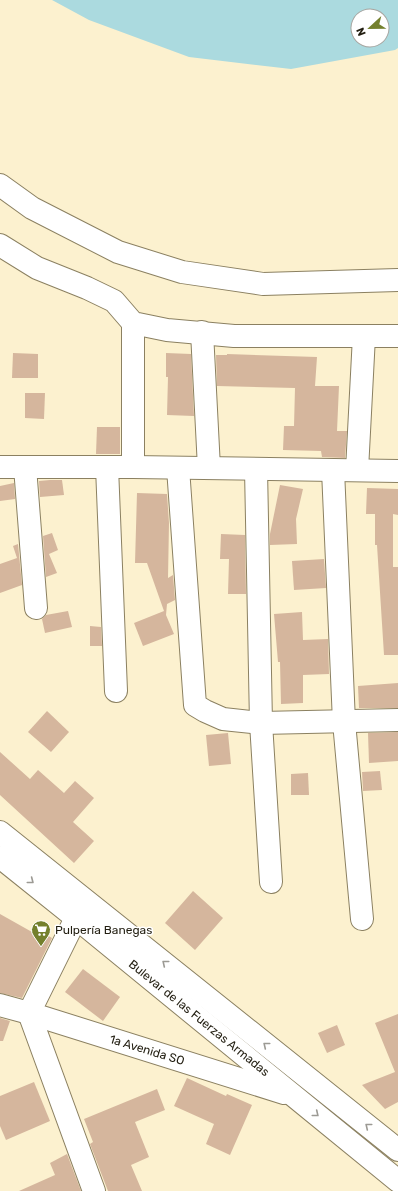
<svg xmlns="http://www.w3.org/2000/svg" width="398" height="1191" font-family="Rubik,sans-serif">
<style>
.water{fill:#abdadf;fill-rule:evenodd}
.building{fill:#d5b69d}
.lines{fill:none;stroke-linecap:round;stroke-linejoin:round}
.minor-casing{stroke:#8b8061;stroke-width:24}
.minor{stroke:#fff;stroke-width:22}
.oneway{stroke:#9c9a94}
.labels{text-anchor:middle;stroke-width:3;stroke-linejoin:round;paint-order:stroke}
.poi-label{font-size:12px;fill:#221e11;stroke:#fff;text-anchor:start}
.street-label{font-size:12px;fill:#221e11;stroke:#fff}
</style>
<rect width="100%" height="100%" fill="#fcf1cf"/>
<path class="water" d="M52,0H398V48L395,50L291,69L189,57L89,20ZM358,16H382V40H358Z"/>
<g class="building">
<path d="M13,353L38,354V378H12Z"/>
<path d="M166,353L191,354L194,416L167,415L168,377H166Z"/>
<path d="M227,354L317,357L315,386H339L337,431H347L345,458L322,457L321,451L283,450L284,426H294L295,388L217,386L216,355H227Z"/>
<path d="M25,393H45L44,419L25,418Z"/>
<path d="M97,427H120V454H96Z"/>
<path d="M50,480H62L64,495L40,497L39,481Z"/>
<path d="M14,483L15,499L0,501V486Z"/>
<path d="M280,485L303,489L296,519L297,544L270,545V534Z"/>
<path d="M367,488L398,489V515L393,514V567H398V655H384L377,545H375V514H366Z"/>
<path d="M137,493L167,494L169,523L168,578L173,575L175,600L167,604L166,615L174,634L143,646L134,623L164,611L147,563H135Z"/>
<path d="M52,533L58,550L49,554L57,573L46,577L43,536Z"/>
<path d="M221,534L245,535L246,594H228L229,559H220Z"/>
<path d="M18,544L22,585L0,593V564L17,558L13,546Z"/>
<path d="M324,559L326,588L294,590L292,561Z"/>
<path d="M68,611L72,627L45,633L42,619L46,615Z"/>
<path d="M302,612L303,640L328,639L329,674L303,675V703L281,704L280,662H278L274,614Z"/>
<path d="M90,626L101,627L102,646H90Z"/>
<path d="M398,683V708H359L358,686Z"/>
<path d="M47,711L69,732L51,752L28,732Z"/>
<path d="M398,732V761L369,763L368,733Z"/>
<path d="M228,733L231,764L209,766L206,735Z"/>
<path d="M0,752L30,779L38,770L64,793L75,781L94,798L73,822L94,841L74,863L0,795Z"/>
<path d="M380,771L382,790L363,791L362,772Z"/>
<path d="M308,773L309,795H291V774Z"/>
<path d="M193,891L223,918L195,950L165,923Z"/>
<path d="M0,914L32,932L35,928L52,938L22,998L0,993Z"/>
<path d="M83,969L120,997L103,1021L65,992Z"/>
<path d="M398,1014V1102L385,1109L362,1085L395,1072L375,1023Z"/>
<path d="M0,1018L10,1021L3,1041H0Z"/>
<path d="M337,1025L345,1045L327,1053L318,1033Z"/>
<path d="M187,1078L226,1096L227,1094L252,1105L230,1155L206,1144L214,1124L174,1106Z"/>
<path d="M34,1082L50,1121L6,1140L0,1126V1096Z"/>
<path d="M157,1089L165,1110L135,1122L149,1157L131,1165L142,1191H108L90,1144L93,1142L84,1119Z"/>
<path d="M67,1154L81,1191H19L55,1175L50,1163Z"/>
</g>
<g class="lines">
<defs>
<g id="minor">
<path d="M0,185L32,208L118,252L182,272L263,284L398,280"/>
<path d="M0,245L37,268L87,288L114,301L133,323L167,330L234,336H398"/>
<path d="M133,323V467"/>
<path d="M202,332L209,468"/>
<path d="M0,467H133L398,471"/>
<path d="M25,467L36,608"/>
<path d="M107,467L116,691"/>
<path d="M178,468L195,705L205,711L223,719L261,723L398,720"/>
<path d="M256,469L261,723L271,882"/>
<path d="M333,470L344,722L362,919"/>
<path d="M357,470L364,336"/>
<path d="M0,832L398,1150"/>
<path d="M0,857L76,918L398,1181"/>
<path d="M76,918L29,1013L94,1191"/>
<path d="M0,1005L29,1013L284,1093"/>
</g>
</defs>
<use href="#minor" class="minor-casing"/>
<use href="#minor" class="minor"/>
</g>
<defs><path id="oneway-chevron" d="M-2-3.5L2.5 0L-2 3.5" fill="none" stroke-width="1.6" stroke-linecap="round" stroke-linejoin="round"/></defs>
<g class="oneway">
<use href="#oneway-chevron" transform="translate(31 881) rotate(38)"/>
<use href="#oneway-chevron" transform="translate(165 963) rotate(-141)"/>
<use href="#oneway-chevron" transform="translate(266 1045) rotate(-141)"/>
<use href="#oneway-chevron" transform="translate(316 1114) rotate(39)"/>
<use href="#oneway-chevron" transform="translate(368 1126) rotate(-141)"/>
</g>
<defs>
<symbol id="supermarket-pin" viewBox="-11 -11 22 30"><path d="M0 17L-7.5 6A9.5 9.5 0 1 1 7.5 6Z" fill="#74802d" stroke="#fff"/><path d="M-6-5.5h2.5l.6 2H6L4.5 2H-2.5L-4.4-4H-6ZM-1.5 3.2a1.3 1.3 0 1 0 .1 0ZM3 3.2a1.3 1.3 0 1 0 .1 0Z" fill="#fff"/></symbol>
</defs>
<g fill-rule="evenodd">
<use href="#supermarket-pin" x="30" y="919" width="22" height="30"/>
</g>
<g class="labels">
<g class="poi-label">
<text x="55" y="934">Pulpería Banegas</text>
</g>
<g class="street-label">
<text transform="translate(199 1018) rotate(39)" y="4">Bulevar de las Fuerzas Armadas</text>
<text transform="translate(147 1050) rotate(17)" y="4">1a Avenida SO</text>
</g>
</g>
<g transform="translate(370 28) rotate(248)"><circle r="19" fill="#ffffff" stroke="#a7a5a0"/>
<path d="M0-3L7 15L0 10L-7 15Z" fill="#74802d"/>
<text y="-6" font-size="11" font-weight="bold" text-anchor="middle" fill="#221e11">N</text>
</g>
</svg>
